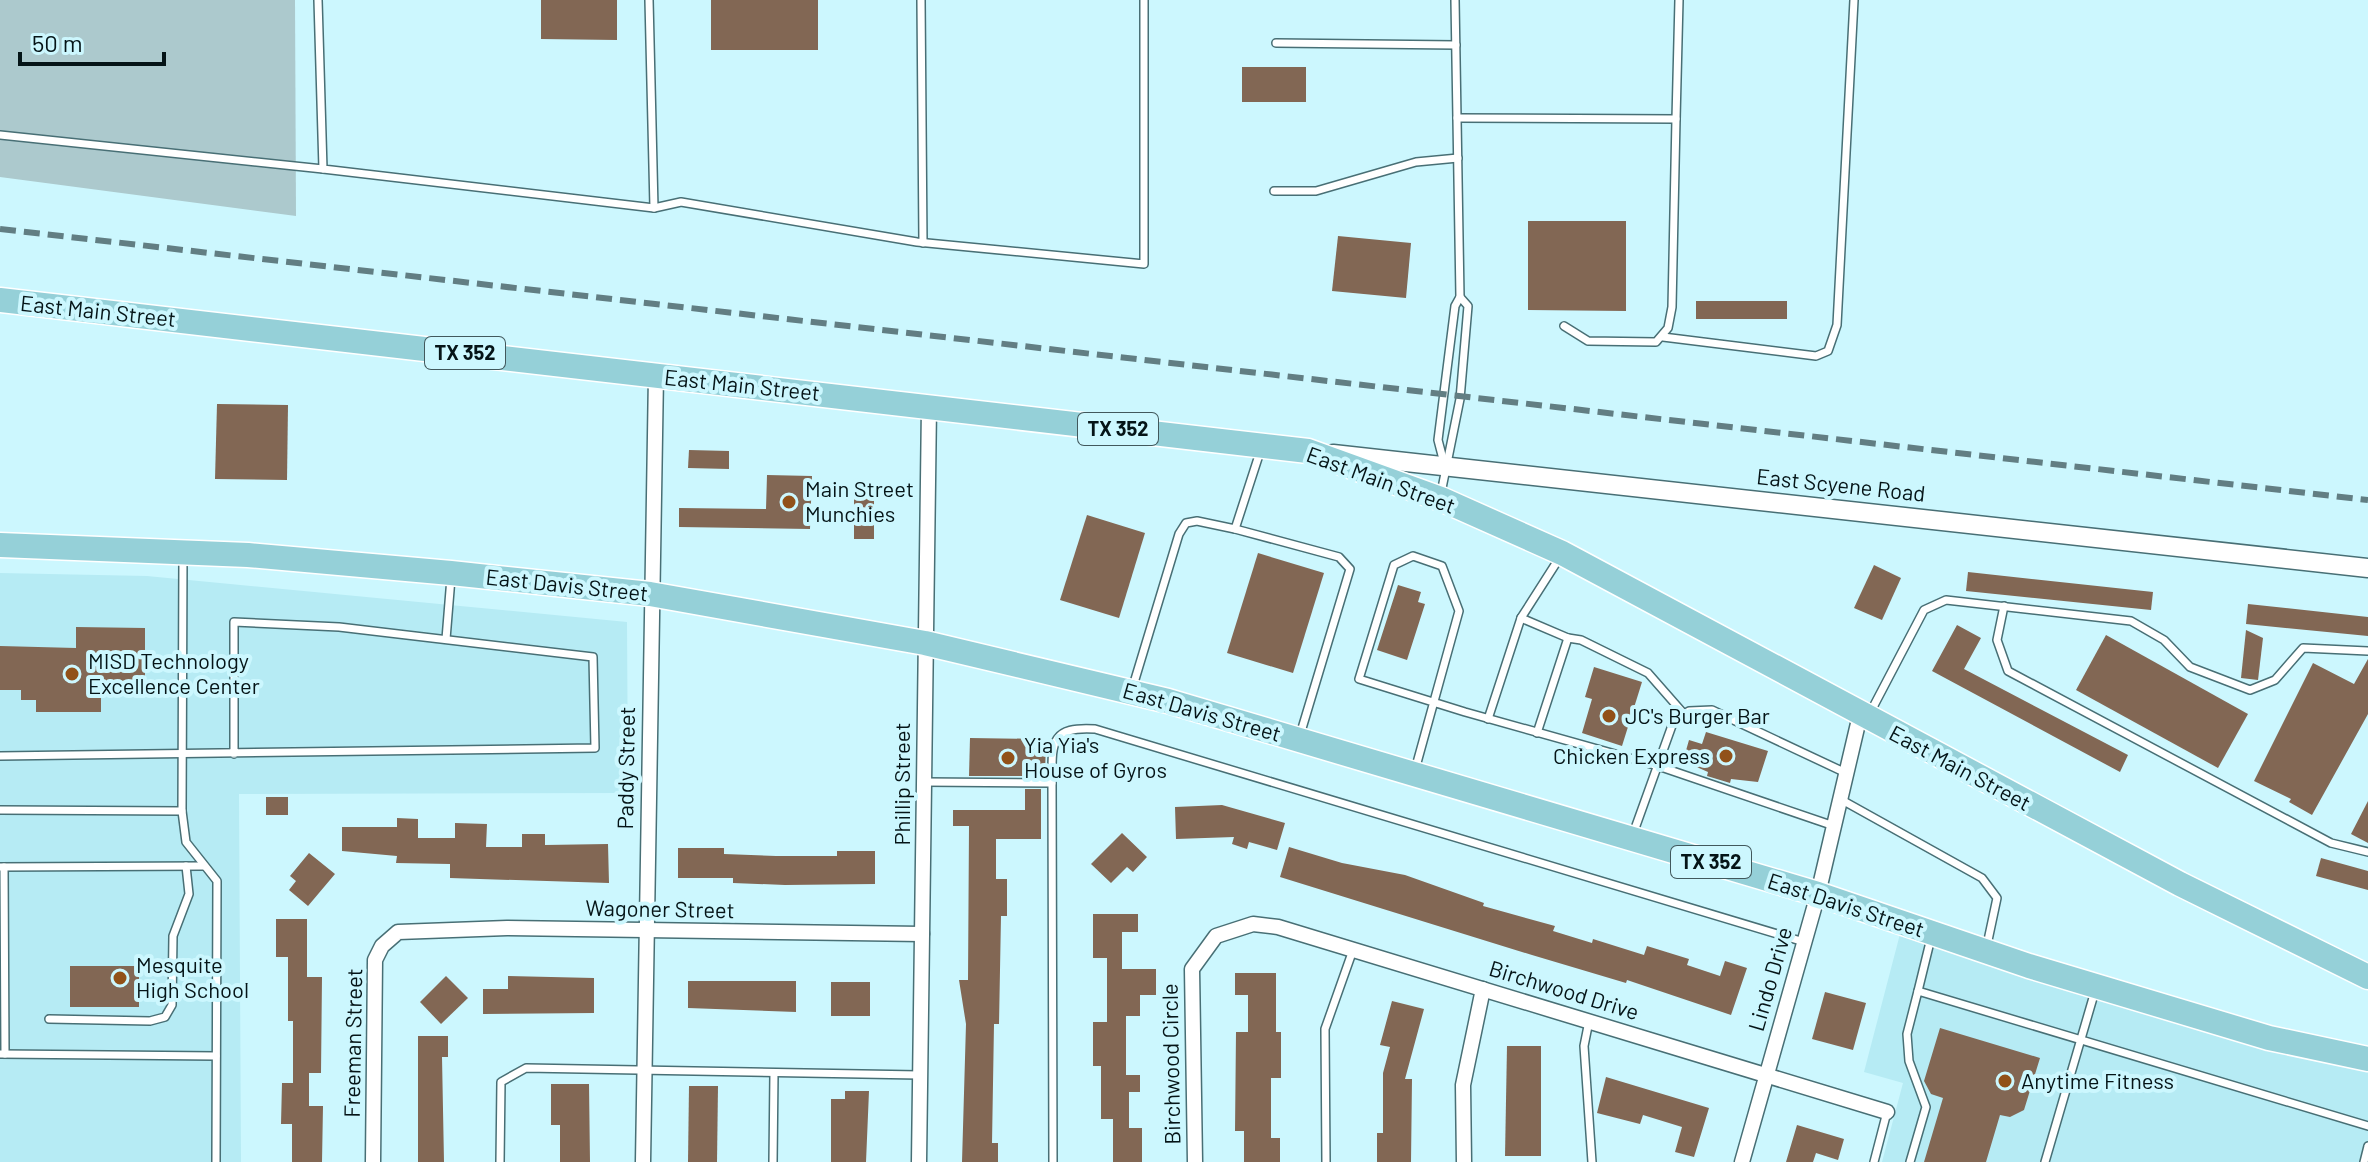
<svg xmlns="http://www.w3.org/2000/svg" width="2368" height="1162" font-family="Barlow,sans-serif">
<style>
.built{fill:#b6ebf4}
.green{fill:#acc9cd}
.building{fill:#826754}
.lines{fill:none;stroke-linecap:round;stroke-linejoin:round}
.service-casing{stroke:#486f75;stroke-width:10}
.minor-casing{stroke:#486f75;stroke-width:17}
.tertiary-casing{stroke:#486f75;stroke-width:21}
.primary-casing{stroke:#fff;stroke-width:27}
.service{stroke:#fff;stroke-width:7}
.minor{stroke:#fff;stroke-width:14}
.tertiary{stroke:#fff;stroke-width:18}
.primary{stroke:#95d0d8;stroke-width:24}
.rail{stroke:#627e83;stroke-width:6;stroke-dasharray:16 8;stroke-linecap:butt}
.poi-dot{fill:#915119;stroke:#ccf7fe;stroke-width:3}
.labels{text-anchor:middle;stroke-width:8;stroke-linejoin:round;paint-order:stroke}
.shield{fill:#ccf7fe;stroke:#41585c;stroke-width:2}
.shield-label{font-size:20px;font-weight:bold;fill:#051417}
.street-label{font-size:22px;fill:#051417;stroke:#ccf7fe}
.poi-label{font-size:22px;fill:#051417;stroke:#ccf7fe;text-anchor:start}
</style>
<rect width="100%" height="100%" fill="#ccf7fe"/>
<g class="built">
<path d="M0,573L147,576L627,622L628,793L239,794L241,1162H0Z"/>
<path d="M1900,934L2368,1066V1162H1882L1903,1083L1864,1072Z"/>
</g>
<path class="green" d="M0,0H295L296,216L0,177Z"/>
<g class="building">
<path d="M541,0H617V40L541,39Z"/>
<rect x="711" y="0" width="107" height="50"/>
<rect x="1242" y="67" width="64" height="35"/>
<path d="M1528,221H1626V311L1528,310Z"/>
<path d="M1338,236L1411,243L1406,298L1332,291Z"/>
<rect x="1696" y="301" width="91" height="18"/>
<path d="M217,404L288,405L287,480L215,479Z"/>
<path d="M689,450L729,451V469L688,468Z"/>
<path d="M767,475L812,476L810,529L679,527V508L766,509Z"/>
<rect x="854" y="496" width="20" height="43"/>
<path d="M1087,515L1145,533L1119,618L1060,600Z"/>
<path d="M1258,553L1324,573L1293,673L1227,653Z"/>
<path d="M1874,565L1901,578L1882,620L1854,608Z"/>
<path d="M1968,572L2153,592L2151,610L1966,591Z"/>
<path d="M1398,585L1421,592L1418,602L1425,604L1407,660L1377,650Z"/>
<path d="M2248,604L2368,617V636L2246,624Z"/>
<path d="M1957,625L1981,638L1964,669L2128,755L2120,772L1932,671Z"/>
<path d="M76,627L145,628V694H101V712H36V700H21V690H0V646L76,648Z"/>
<path d="M2246,630L2263,638L2258,680L2241,678Z"/>
<path d="M2106,635L2248,714L2218,768L2076,690Z"/>
<path d="M2368,659V714L2312,815L2289,802L2291,799L2254,781L2313,663L2354,684Z"/>
<path d="M1594,667L1642,682L1622,746L1582,733L1592,699L1585,697Z"/>
<path d="M1706,732L1768,751L1758,782L1731,779L1730,783L1707,776L1708,772L1683,761L1689,740L1702,744Z"/>
<path d="M970,738L1046,739L1045,776H969Z"/>
<path d="M1025,789H1041V839H996V879H1007V916H1001L999,1024H994L992,1143H998V1162H962L966,1024L959,980H968L969,826H953V810H1025Z"/>
<rect x="266" y="797" width="22" height="18"/>
<path d="M2368,801V843L2351,834Z"/>
<path d="M1222,805L1285,823L1277,850L1249,842L1247,849L1232,844L1234,837L1176,839L1175,807Z"/>
<path d="M397,818L418,819V838H455V823L487,824L486,847H522V834H545V845L608,844L609,883L450,878V864L396,863L397,856L342,851V827H397Z"/>
<path d="M1122,833L1147,857L1133,872L1127,867L1111,883L1091,864Z"/>
<path d="M1289,847L1342,863L1405,875L1484,903L1483,906L1555,926L1553,931L1592,943L1593,939L1644,955L1647,946L1689,959L1687,965L1720,976L1725,961L1747,968L1731,1015L1627,980L1626,983L1532,955L1280,877Z"/>
<path d="M678,848H724V854L776,856H837V851H875V884L785,885L733,883V878H678Z"/>
<path d="M309,853L335,874L308,906L289,890L296,881L290,876Z"/>
<path d="M2321,858L2368,871V890L2316,876Z"/>
<path d="M1093,914H1138V932H1122V969H1156V995H1140V1016H1126V1075H1140V1092H1129V1128H1142V1162H1113V1119H1101V1066H1093V1022H1107V958H1093Z"/>
<path d="M276,919H307V977H322L321,1073H309V1106H323L322,1162H292V1124H281L282,1083H293V1021H288V957H276Z"/>
<rect x="70" y="966" width="69" height="41"/>
<path d="M1235,973H1276V1032H1281V1078H1271V1138H1280V1162H1244V1131H1235L1236,1032H1248V995H1235Z"/>
<path d="M446,976L468,998L441,1024L420,1002Z"/>
<path d="M508,976L594,978V1013L483,1014V989H508Z"/>
<path d="M688,981H796V1012L688,1008Z"/>
<rect x="831" y="982" width="39" height="34"/>
<path d="M1825,992L1866,1003L1853,1050L1812,1039Z"/>
<path d="M1392,1001L1424,1009L1405,1079H1412L1411,1162H1377V1133H1383V1073L1390,1047L1380,1045Z"/>
<path d="M1940,1028L2040,1058L2024,1110L2010,1117L2000,1115L1986,1162H1924L1943,1098L1931,1094L1924,1081Z"/>
<path d="M418,1036H448V1057H442L444,1162H418Z"/>
<path d="M1507,1046H1541V1156H1505Z"/>
<path d="M1606,1077L1709,1108L1694,1157L1675,1152L1682,1127L1643,1115L1640,1124L1597,1113Z"/>
<path d="M551,1084H589L590,1162H560V1125H551Z"/>
<path d="M689,1086H718L717,1162H688Z"/>
<path d="M845,1091H869L866,1162H831V1099H845Z"/>
<path d="M1797,1125L1844,1139L1838,1160L1816,1153L1813,1162H1786Z"/>
</g>
<g class="lines">
<defs>
<g id="service">
<path d="M318,0L323,169L654,208L681,202L917,242L1144,264V0"/>
<path d="M649,0L654,208"/>
<path d="M921,0L923,243"/>
<path d="M1276,43L1456,45"/>
<path d="M1457,118L1676,119L1679,0"/>
<path d="M0,135L323,169"/>
<path d="M1274,191H1316L1416,162L1458,158"/>
<path d="M1564,326L1588,341L1656,342L1668,328L1672,307L1676,119"/>
<path d="M1663,337L1816,356L1828,351L1837,325L1854,0"/>
<path d="M1444,463L1438,440L1455,306L1460,297L1455,0"/>
<path d="M1441,493L1460,399L1468,306L1460,297"/>
<path d="M1235,529L1339,557L1350,569L1300,735"/>
<path d="M183,555L182,811L186,842L217,881L216,1162"/>
<path d="M2004,606L1997,640L2008,671L2331,843L2368,852"/>
<path d="M1521,618L1568,638"/>
<path d="M446,639L451,578"/>
<path d="M1133,686L1179,534L1186,523L1197,521L1235,529L1260,452"/>
<path d="M1870,713L1924,610L1946,600L2131,621L2164,640L2190,667L2250,690L2275,680L2303,648L2368,651"/>
<path d="M1488,719L1521,618L1560,557"/>
<path d="M1537,733L1568,638L1581,640L1648,673L1684,714"/>
<path d="M0,756L595,748L593,657L339,627L234,622V754"/>
<path d="M1415,770L1459,611L1442,566L1413,556L1394,565L1359,679L1465,712L1658,766L1834,826"/>
<path d="M925,782L1052,783C1052,744 1049,726 1095,729L1804,942"/>
<path d="M1052,783L1053,1162"/>
<path d="M1840,799L1982,878L1997,898L1987,945"/>
<path d="M0,810L182,811"/>
<path d="M1633,834L1674,720L1689,711L1712,710L1846,773"/>
<path d="M0,867L203,866"/>
<path d="M4,867L5,1054"/>
<path d="M1918,991L1931,938"/>
<path d="M49,1019L150,1021L165,1017L172,1005L173,936L189,894L186,866"/>
<path d="M1589,1021L1584,1046L1592,1162"/>
<path d="M0,1054L216,1056"/>
<path d="M500,1162L501,1082L526,1068L919,1075"/>
<path d="M773,1162L774,1073"/>
<path d="M1326,1162L1325,1029L1353,950"/>
<path d="M1874,1162L1887,1112"/>
<path d="M1910,1162L1926,1107L1909,1061L1907,1034L1918,991L2368,1126"/>
<path d="M2045,1162L2095,991"/>
<path d="M2364,1162L2368,1146"/>
</g>
<g id="minor">
<path d="M373,1162L375,960L382,946L398,932L507,928L922,934"/>
<path d="M643,1162L656,375"/>
<path d="M919,1162L929,406"/>
<path d="M1195,1162L1192,969L1216,936L1253,924L1278,927L1887,1112"/>
<path d="M1464,1162L1463,1085L1483,989"/>
<path d="M1742,1162L1818,894L1860,715"/>
</g>
<path id="tertiary" d="M1333,454L2368,568"/>
<g id="primary">
<path d="M0,300L1308,451L1441,499L1562,553L2180,884L2368,977"/>
<path d="M0,545L248,555L451,573L650,594L925,643L1168,701L1818,894L2029,966L2269,1038L2368,1059"/>
</g>
</defs>
<use href="#service" class="service-casing"/>
<use href="#minor" class="minor-casing"/>
<use href="#tertiary" class="tertiary-casing"/>
<use href="#primary" class="primary-casing"/>
<use href="#service" class="service"/>
<use href="#minor" class="minor"/>
<use href="#tertiary" class="tertiary"/>
<use href="#primary" class="primary"/>
<path class="rail" d="M0,229L2368,500"/>
</g>
<g class="poi-dot">
<circle cx="789" cy="502" r="8"/>
<circle cx="72" cy="674" r="8"/>
<circle cx="1609" cy="716" r="8"/>
<circle cx="1726" cy="756" r="8"/>
<circle cx="1008" cy="758" r="8"/>
<circle cx="120" cy="978" r="8"/>
<circle cx="2005" cy="1081" r="8"/>
</g>
<g class="labels">
<g class="shield">
<rect x="425" y="337" width="80" height="32" rx="6"/>
<rect x="1078" y="413" width="80" height="32" rx="6"/>
<rect x="1671" y="846" width="80" height="32" rx="6"/>
</g>
<g class="shield-label">
<text x="465" y="360">TX 352</text>
<text x="1118" y="436">TX 352</text>
<text x="1711" y="869">TX 352</text>
</g>
<g class="street-label">
<text transform="translate(98 311) rotate(6)" y="8">East Main Street</text>
<text transform="translate(742 385) rotate(6)" y="8">East Main Street</text>
<text transform="translate(1381 480) rotate(20)" y="8">East Main Street</text>
<text transform="translate(1841 485) rotate(6)" y="8">East Scyene Road</text>
<text transform="translate(567 585) rotate(6)" y="8">East Davis Street</text>
<text transform="translate(1202 712) rotate(16)" y="8">East Davis Street</text>
<text transform="translate(626 768) rotate(-89)" y="8">Paddy Street</text>
<text transform="translate(1960 768) rotate(28)" y="8">East Main Street</text>
<text transform="translate(902 784) rotate(-90)" y="8">Phillip Street</text>
<text transform="translate(1846 905) rotate(18)" y="8">East Davis Street</text>
<text transform="translate(660 909) rotate(1)" y="8">Wagoner Street</text>
<text transform="translate(1770 979) rotate(-74)" y="8">Lindo Drive</text>
<text transform="translate(1564 990) rotate(17)" y="8">Birchwood Drive</text>
<text transform="translate(353 1043) rotate(-89)" y="8">Freeman Street</text>
<text transform="translate(1171 1064) rotate(-91)" y="8">Birchwood Circle</text>
</g>
<g class="poi-label">
<text x="805" y="497">Main Street<tspan x="805" dy="25">Munchies</tspan></text>
<text x="88" y="669">MISD Technology<tspan x="88" dy="25">Excellence Center</tspan></text>
<text x="1625" y="724">JC's Burger Bar</text>
<text x="1024" y="753">Yia Yia's<tspan x="1024" dy="25">House of Gyros</tspan></text>
<text x="1710" y="764" text-anchor="end">Chicken Express</text>
<text x="136" y="973">Mesquite<tspan x="136" dy="25">High School</tspan></text>
<text x="2021" y="1089">Anytime Fitness</text>
</g>
</g>
<path d="M20 52v12h144v-12" fill="none" stroke="#051417" stroke-width="4"/>
<text x="32" y="52" font-size="24" fill="#051417" stroke="#ccf7fe" stroke-width="6" paint-order="stroke">50 m</text>
</svg>
